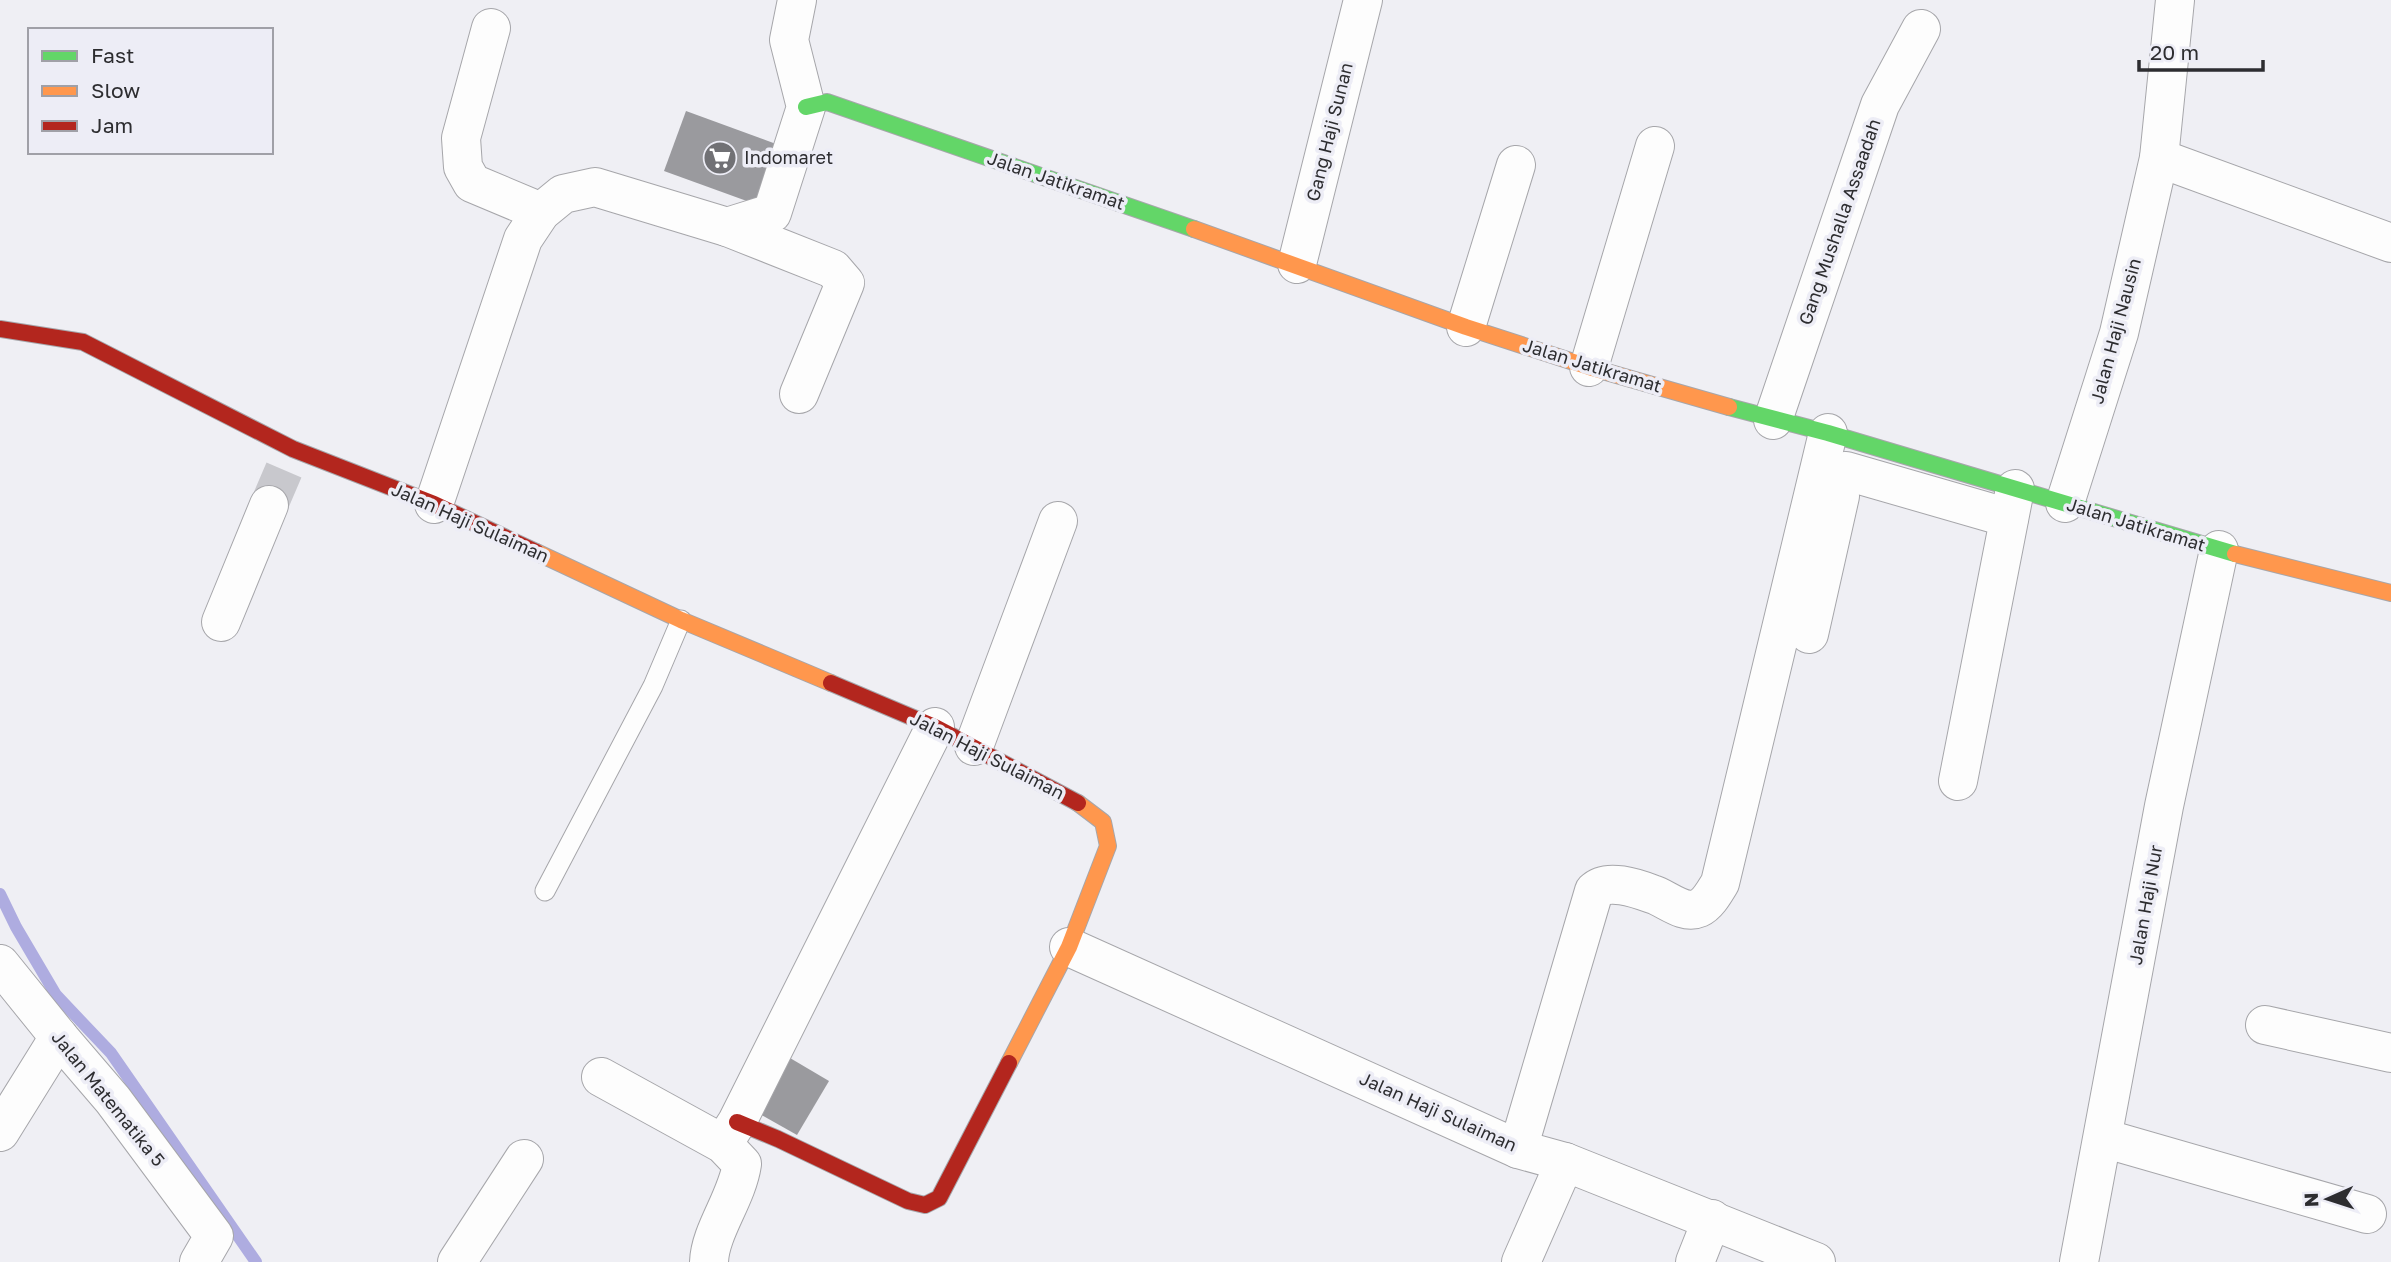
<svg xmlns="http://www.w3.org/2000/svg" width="2391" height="1262" font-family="'Golos Text',sans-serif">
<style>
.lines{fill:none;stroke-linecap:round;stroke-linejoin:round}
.stream{stroke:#aeace0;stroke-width:12}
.building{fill:#9a9a9e}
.street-tunnel{stroke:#c8c8cd;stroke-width:38;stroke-dasharray:38 19;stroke-linecap:butt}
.lane-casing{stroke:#a6a6aa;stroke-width:21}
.street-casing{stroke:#a6a6aa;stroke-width:40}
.fast-casing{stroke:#a6a6aa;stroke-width:18}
.slow-casing{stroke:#a6a6aa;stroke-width:18}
.jam-casing{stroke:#a6a6aa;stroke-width:18}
.lane{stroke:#fdfdfd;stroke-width:19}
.street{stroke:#fdfdfd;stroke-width:38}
.fast{stroke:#63d668;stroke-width:16}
.slow{stroke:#ff974d;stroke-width:16}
.jam{stroke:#b3261e;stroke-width:16}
.labels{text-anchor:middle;stroke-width:7;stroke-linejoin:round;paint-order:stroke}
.street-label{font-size:18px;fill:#2d2d30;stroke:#ededf6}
.poi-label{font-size:18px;fill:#2d2d30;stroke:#ededf6;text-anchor:start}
</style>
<rect width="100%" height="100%" fill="#efeff4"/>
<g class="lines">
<path class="stream" d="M0,894L16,927L56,995L111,1053L256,1262"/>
</g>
<g class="building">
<path d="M686,111L776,144L755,204L664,171Z"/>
<path d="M790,1058L829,1081L797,1135L758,1113Z"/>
</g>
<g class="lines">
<path class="street-tunnel" d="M269,505L293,449"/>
<defs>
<path id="lane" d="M545,891L653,686L681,620"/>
<g id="street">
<path d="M491,28L461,138L463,167L472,183L541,212"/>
<path d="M2159,158L2391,243"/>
<path d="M727,227L833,269L845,283L799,394"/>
<path d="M1297,264L1363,0"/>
<path d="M1466,327L1516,165"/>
<path d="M1589,367L1655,146"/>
<path d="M1773,420L1880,105L1921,29"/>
<path d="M1846,471L2009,518"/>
<path d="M2065,503L2119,333L2159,158L2175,0"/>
<path d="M434,504L523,239L541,212L563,194L595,187L727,227L772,213L806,107L789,40L797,0"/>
<path d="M221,622L269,505"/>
<path d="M1809,634L1840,496"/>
<path d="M974,746L1058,521"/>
<path d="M1958,781L2015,489"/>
<path d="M1069,947L1518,1149L1565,1162L1816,1262"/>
<path d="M0,964L59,1037L113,1100L214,1236L199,1262"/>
<path d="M2265,1025L2391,1053"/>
<path d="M601,1077L723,1144L742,1164C737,1198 710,1231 709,1262"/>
<path d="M0,1132L59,1037"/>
<path d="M2103,1138L2367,1214"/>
<path d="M723,1144L737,1122L935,727"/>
<path d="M1518,1149L1594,891C1607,878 1636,888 1652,894C1666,898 1683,915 1699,908C1708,904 1715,891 1720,883L1828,433"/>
<path d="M457,1262L524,1159"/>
<path d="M1521,1262L1565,1162"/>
<path d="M1695,1262L1712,1219"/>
<path d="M2079,1262L2164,806L2219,550"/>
</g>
<g id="fast">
<path d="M806,107L827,102L1194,229"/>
<path d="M1729,407L1828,433L2235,554"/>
</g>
<g id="slow">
<path d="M1194,229L1466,327L1589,367L1729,407"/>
<path d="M536,552L681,620L831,683"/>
<path d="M2235,554L2391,593"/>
<path d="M1009,1063L1069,947L1108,846L1103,822L1078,803"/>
</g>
<g id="jam">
<path d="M0,329L83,342L293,449L434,504L536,552"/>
<path d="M831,683L935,727L1078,803"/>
<path d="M737,1122L778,1139L908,1201L925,1205L939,1198L1009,1063"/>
</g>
</defs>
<use href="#lane" class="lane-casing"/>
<use href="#street" class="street-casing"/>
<use href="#fast" class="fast-casing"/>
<use href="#slow" class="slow-casing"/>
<use href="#jam" class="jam-casing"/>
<use href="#lane" class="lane"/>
<use href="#street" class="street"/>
<use href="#fast" class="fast"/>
<use href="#slow" class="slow"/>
<use href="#jam" class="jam"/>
</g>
<defs>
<symbol id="supermarket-disc" viewBox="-11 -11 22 22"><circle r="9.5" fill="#717175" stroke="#ededf6"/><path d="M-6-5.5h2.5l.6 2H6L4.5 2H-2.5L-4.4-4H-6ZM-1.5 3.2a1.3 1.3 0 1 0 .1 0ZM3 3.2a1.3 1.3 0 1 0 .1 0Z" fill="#fff"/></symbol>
</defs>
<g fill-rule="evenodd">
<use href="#supermarket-disc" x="701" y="139" width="38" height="38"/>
</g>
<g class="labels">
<g class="street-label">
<text transform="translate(1330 132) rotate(-76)" y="6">Gang Haji Sunan</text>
<text transform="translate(1056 181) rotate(19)" y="6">Jalan Jatikramat</text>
<text transform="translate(1840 222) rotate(-71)" y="6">Gang Mushalla Assaadah</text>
<text transform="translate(2116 331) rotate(-75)" y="6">Jalan Haji Nausin</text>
<text transform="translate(1592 366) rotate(17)" y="6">Jalan Jatikramat</text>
<text transform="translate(470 523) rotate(24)" y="6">Jalan Haji Sulaiman</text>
<text transform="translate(2136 525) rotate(17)" y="6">Jalan Jatikramat</text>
<text transform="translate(987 756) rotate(27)" y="6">Jalan Haji Sulaiman</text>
<text transform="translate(2146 905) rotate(-80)" y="6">Jalan Haji Nur</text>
<text transform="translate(108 1099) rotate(51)" y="6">Jalan Matematika 5</text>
<text transform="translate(1438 1112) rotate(24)" y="6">Jalan Haji Sulaiman</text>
</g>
<g class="poi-label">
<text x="744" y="164">Indomaret</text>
</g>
</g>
<rect x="28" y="28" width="245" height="126" fill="#ededf6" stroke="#a0a0a7" stroke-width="2"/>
<rect x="42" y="51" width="35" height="10" fill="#63d668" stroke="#a0a0a7" stroke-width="2"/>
<text x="91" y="63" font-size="21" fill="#2d2d30">Fast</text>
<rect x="42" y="86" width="35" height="10" fill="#ff974d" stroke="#a0a0a7" stroke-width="2"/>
<text x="91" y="98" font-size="21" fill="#2d2d30">Slow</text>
<rect x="42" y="121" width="35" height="10" fill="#b3261e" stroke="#a0a0a7" stroke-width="2"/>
<text x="91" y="133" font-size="21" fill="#2d2d30">Jam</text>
<g transform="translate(2328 1199) rotate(267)" stroke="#ededf6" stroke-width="5" paint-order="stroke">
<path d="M0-5L12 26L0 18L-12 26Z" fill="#2d2d30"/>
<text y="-10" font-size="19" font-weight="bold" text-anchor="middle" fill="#2d2d30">N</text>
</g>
<path d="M2139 60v10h124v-10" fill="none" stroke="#2d2d30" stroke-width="3.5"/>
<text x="2150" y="60" font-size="21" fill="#2d2d30" stroke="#ededf6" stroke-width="5" paint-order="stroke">20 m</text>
</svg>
